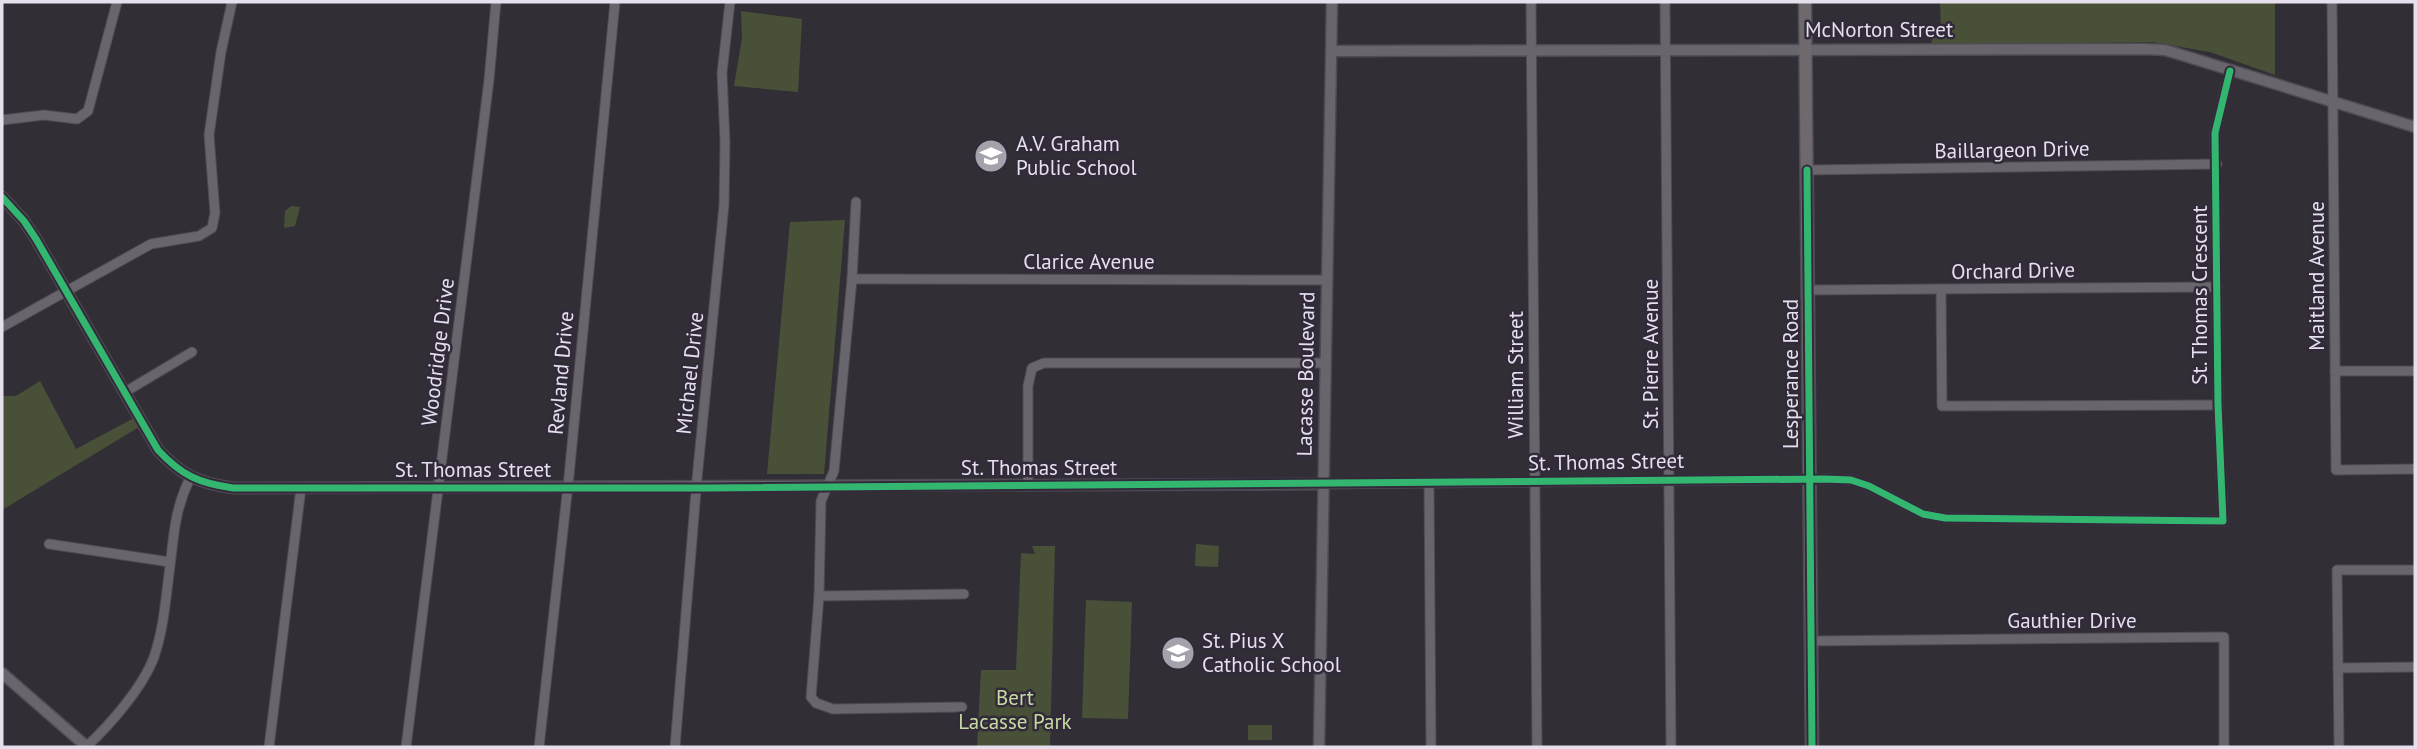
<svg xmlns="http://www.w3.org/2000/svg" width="2417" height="749" font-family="'PT Sans',sans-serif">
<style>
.green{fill:#485138}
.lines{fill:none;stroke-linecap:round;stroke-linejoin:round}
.minor-casing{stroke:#4f4b53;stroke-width:11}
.tertiary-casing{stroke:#4f4b53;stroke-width:13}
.secondary-casing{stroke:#4f4b53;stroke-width:15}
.minor{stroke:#68656c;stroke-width:9}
.tertiary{stroke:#68656c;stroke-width:10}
.secondary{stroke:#6f696e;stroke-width:12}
.cycleway-casing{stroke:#322a3a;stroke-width:11}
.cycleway{stroke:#33b770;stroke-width:7}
.labels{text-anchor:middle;stroke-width:5;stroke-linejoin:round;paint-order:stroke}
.street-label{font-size:21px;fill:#e5e0eb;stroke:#322a3a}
.poi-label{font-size:21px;fill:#e5e0eb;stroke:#322a3a;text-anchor:start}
.park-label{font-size:21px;fill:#c6dca0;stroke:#322a3a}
</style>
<rect width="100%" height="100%" fill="#322e36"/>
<g class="green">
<path d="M1940,2H2275V75L2210,52L2152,42L1932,45L1931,32L1941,30Z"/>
<path d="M741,11L802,19L798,92L734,86L742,38Z"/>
<path d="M291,206L300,207L295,226L284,228L285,211Z"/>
<path d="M845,220L824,474H767L790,222Z"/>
<path d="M40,381L76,449L134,418L139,427L2,510V396H16Z"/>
<path d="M1196,544L1219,546L1218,567L1195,566Z"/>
<path d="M1032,546H1055L1050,747H977L981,670H1016L1021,553L1035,554Z"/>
<path d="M1086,600L1132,602L1128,719L1082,718Z"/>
<rect x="1248" y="725" width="24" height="15"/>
</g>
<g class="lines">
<defs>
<g id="minor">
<path d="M1531,2L1537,747"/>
<path d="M1665,2L1671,747"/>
<path d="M2332,2L2336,470L2415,469"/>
<path d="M2,120L44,115L77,119L88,111L117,2"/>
<path d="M1807,170L2217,164"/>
<path d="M856,202L852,279L834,471L821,501L819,596L811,697L816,703L833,709L962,707"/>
<path d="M852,279L1327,280"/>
<path d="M1941,289L1942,406L2218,405"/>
<path d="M1809,290L2217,287"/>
<path d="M2,327L151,244L199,236L212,228L215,213L209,135L221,52L232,2"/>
<path d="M2335,371H2415"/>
<path d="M125,392L192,352"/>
<path d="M1429,482L1431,747"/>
<path d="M1324,484L1825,479L1851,480L1869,486L1923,514L1945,518L2223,521L2218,405L2215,133L2230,71"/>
<path d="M1028,486V386L1032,368L1044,363H1326"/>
<path d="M49,544L170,562"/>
<path d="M819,596L964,594"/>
<path d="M1811,641L2224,637V747"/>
<path d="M2338,668L2415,667"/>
<path d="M86,747C110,725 143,687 154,657C164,628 166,596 170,566C174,533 175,509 190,478"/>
<path d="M269,747L301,488"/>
<path d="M406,747L489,80L496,2"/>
<path d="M539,747L569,476L615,2"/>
<path d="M675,747L697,479L724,205L725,142L722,73L730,2"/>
<path d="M2339,747L2337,570H2415"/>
</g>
<g id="tertiary">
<path d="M1332,51L2144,49L2165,50L2185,56L2415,127"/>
<path d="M2,197L24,221L36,239L158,450C182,476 199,483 233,488L1324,484"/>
<path d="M2,673L87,747"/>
<path d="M1319,747L1332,2"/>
</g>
<path id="secondary" d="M1805,2L1812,747"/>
</defs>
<use href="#minor" class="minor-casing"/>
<use href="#tertiary" class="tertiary-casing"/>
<use href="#secondary" class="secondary-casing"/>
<use href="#minor" class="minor"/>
<use href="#tertiary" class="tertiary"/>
<use href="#secondary" class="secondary"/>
<defs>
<g id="cycleway">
<path d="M1807,170L1812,747"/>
<path d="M2,197L24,221L36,239L158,450C182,476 199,483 233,488H708L1825,479L1851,480L1869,486L1923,514L1945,518L2223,521L2218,405L2215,133L2230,71"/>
</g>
</defs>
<use href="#cycleway" class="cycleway-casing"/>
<use href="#cycleway" class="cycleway"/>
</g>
<defs>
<symbol id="school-disc" viewBox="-11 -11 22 22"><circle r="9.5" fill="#a6a2ac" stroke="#322a3a"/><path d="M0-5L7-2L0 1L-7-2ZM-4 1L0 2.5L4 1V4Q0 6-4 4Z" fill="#fff"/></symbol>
</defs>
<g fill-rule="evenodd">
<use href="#school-disc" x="972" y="137" width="38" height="38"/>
<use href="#school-disc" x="1159" y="634" width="38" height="38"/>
</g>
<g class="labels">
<g class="street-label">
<text x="1879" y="37">McNorton Street</text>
<text transform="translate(2012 150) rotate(-1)" y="7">Baillargeon Drive</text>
<text x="1089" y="269">Clarice Avenue</text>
<text transform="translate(2013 271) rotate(-1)" y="7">Orchard Drive</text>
<text transform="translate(2317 276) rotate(-90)" y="7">Maitland Avenue</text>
<text transform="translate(2200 295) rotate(-90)" y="7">St. Thomas Crescent</text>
<text transform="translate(438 352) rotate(-83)" y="7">Woodridge Drive</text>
<text transform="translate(1651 354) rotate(-90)" y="7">St. Pierre Avenue</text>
<text transform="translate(561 373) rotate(-85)" y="7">Revland Drive</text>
<text transform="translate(690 373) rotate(-84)" y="7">Michael Drive</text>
<text transform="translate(1306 374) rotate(-89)" y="7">Lacasse Boulevard</text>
<text transform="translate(1791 374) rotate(-90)" y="7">Lesperance Road</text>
<text transform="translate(1516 375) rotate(-90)" y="7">William Street</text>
<text transform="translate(1606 462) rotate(-1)" y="7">St. Thomas Street</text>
<text x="1039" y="475">St. Thomas Street</text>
<text x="473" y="477">St. Thomas Street</text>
<text x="2072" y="628">Gauthier Drive</text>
</g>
<g class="poi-label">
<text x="1016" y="151">A.V. Graham<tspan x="1016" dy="24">Public School</tspan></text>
<text x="1202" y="648">St. Pius X<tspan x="1202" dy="24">Catholic School</tspan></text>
</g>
<g class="park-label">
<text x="1015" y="705">Bert<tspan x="1015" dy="24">Lacasse Park</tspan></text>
</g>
</g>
<rect width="2417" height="749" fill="none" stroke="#e5e0eb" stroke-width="7"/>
</svg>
